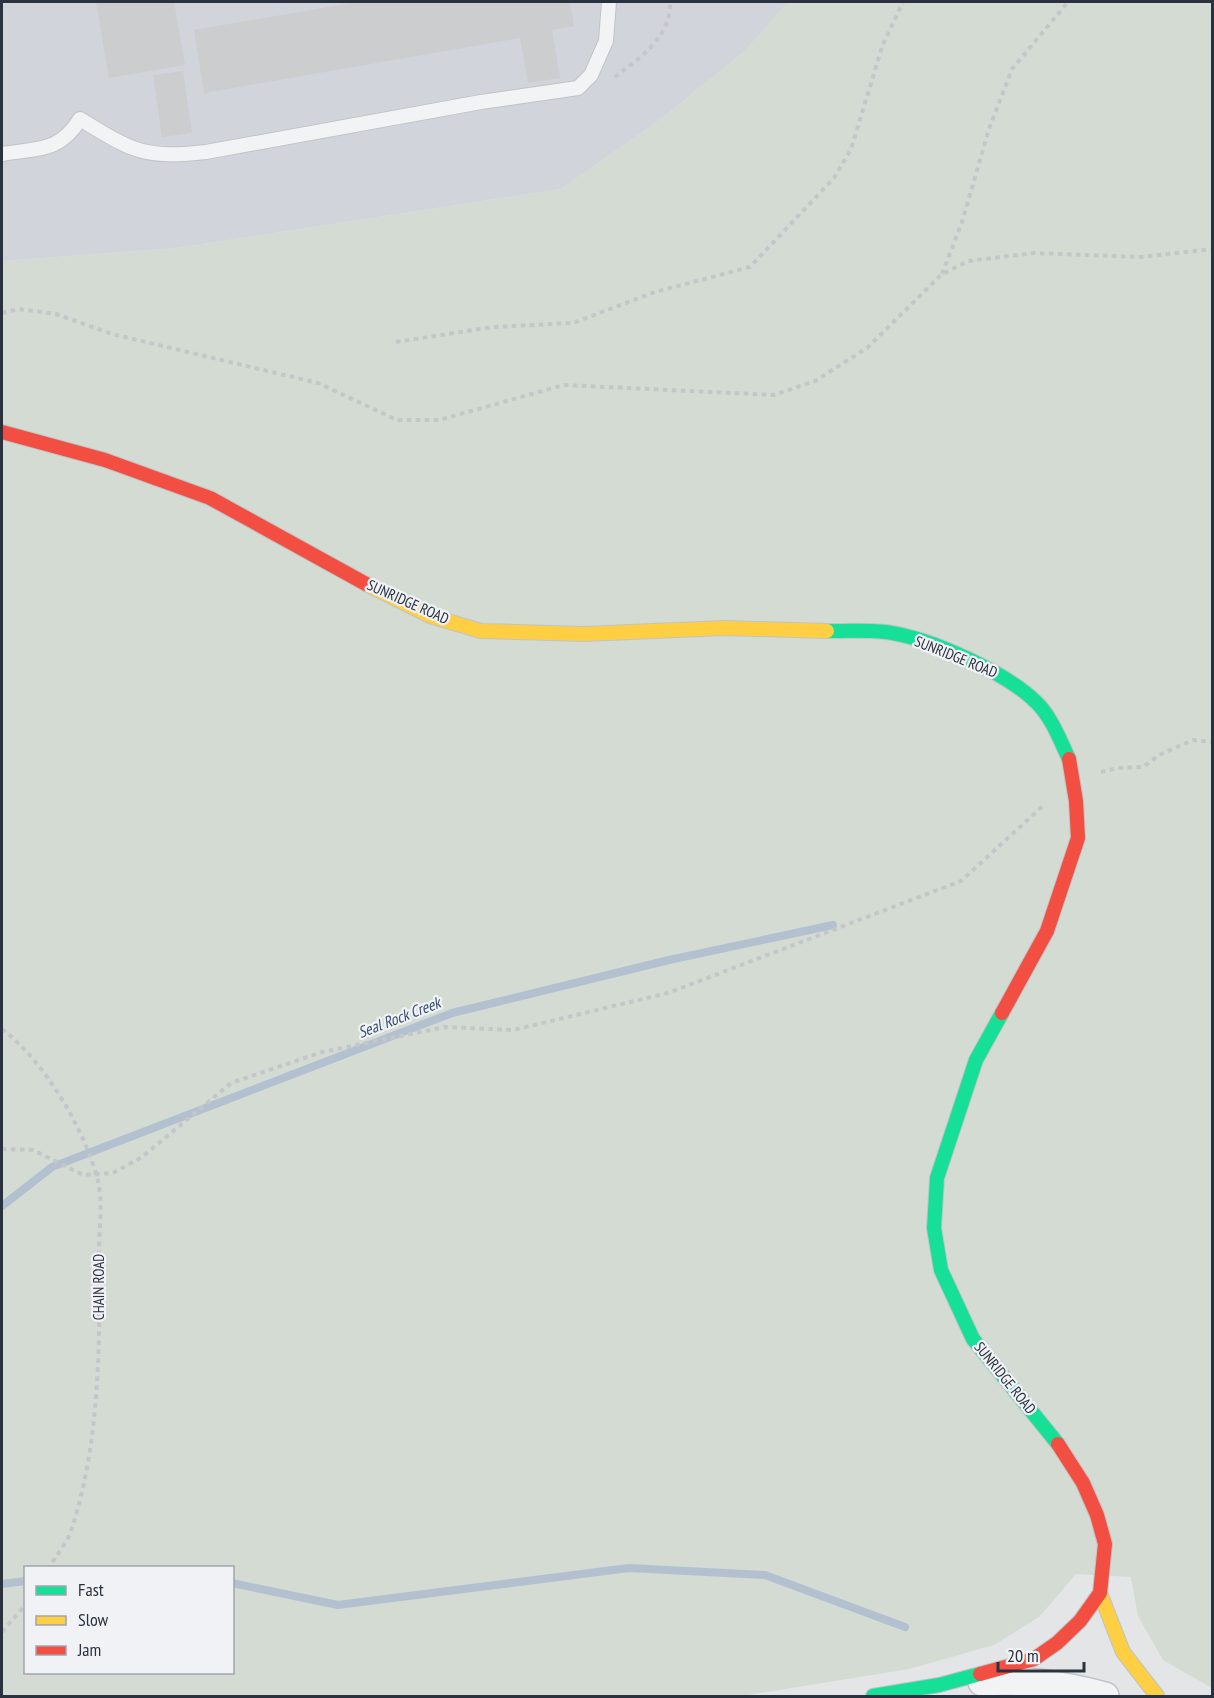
<svg xmlns="http://www.w3.org/2000/svg" width="1214" height="1698" font-family="'PT Sans Narrow',sans-serif">
<style>
.built{fill:#d1d4da}
.green{fill:#d3dbd3;fill-rule:evenodd}
.lines{fill:none;stroke-linecap:round;stroke-linejoin:round}
.stream{stroke:#b3c0d0;stroke-width:8}
.building{fill:#cbcdcf}
.lane-casing{stroke:#c1c3c5;stroke-width:16}
.street-casing{stroke:#c1c3c5;stroke-width:30}
.fast-casing{stroke:#c1c3c5;stroke-width:16}
.slow-casing{stroke:#c1c3c5;stroke-width:16}
.jam-casing{stroke:#c1c3c5;stroke-width:16}
.path{stroke:#c4c6ca;stroke-width:4;stroke-dasharray:4.5 4.5;stroke-linecap:butt}
.lane{stroke:#f1f3f4;stroke-width:14}
.street{stroke:#f1f3f4;stroke-width:27}
.fast{stroke:#16e098;stroke-width:14}
.slow{stroke:#ffcf43;stroke-width:14}
.jam{stroke:#f24e42;stroke-width:14}
.labels{text-anchor:middle;stroke-width:4.5;stroke-linejoin:round;paint-order:stroke}
.street-label{font-size:15px;fill:#2a313f;stroke:#f0f2f6}
.water-label{font-size:16px;font-style:italic;fill:#374e70;stroke:#f0f2f6}
</style>
<rect width="100%" height="100%" fill="#e3e5e7"/>
<path class="built" d="M2,2H788L745,51L661,119L561,189L177,248L2,261Z"/>
<path class="green" d="M788,2H1212V1688L1163,1660L1138,1616L1131,1577L1076,1574L1039,1617L994,1645L909,1669L741,1696H2V261L177,248L561,189L661,119L745,51ZM26,1568H232V1672H26Z"/>
<g class="lines">
<g class="stream">
<path d="M2,1206L52,1167L452,1013L669,960L833,925"/>
<path d="M232,1583L338,1605L629,1568L765,1575L905,1627"/>
<path d="M2,1584L26,1581"/>
</g>
</g>
<g class="building">
<path d="M96,2H174L185,65L109,78Z"/>
<path d="M357,2H570L574,26L552,30L560,78L528,83L520,38L204,93L194,30Z"/>
<path d="M183,71L192,133L162,137L153,75Z"/>
</g>
<g class="lines">
<defs>
<path id="lane" d="M2,154C37,148 59,153 80,119C132,151 144,159 206,152L481,102L578,88L591,75L606,41L609,2"/>
<path id="street" d="M982,1682C1026,1679 1062,1685 1105,1696"/>
<g id="fast">
<path d="M827,631C846,631 867,630 886,632C930,638 1006,672 1037,703C1052,718 1060,740 1069,759"/>
<path d="M1002,1013L976,1060L937,1178L934,1228L941,1270L973,1339L1058,1444"/>
<path d="M873,1696L939,1685L980,1674"/>
</g>
<g id="slow">
<path d="M366,584L430,616L481,631L584,634L724,628L827,631"/>
<path d="M1100,1593L1123,1652L1157,1696"/>
</g>
<g id="jam">
<path d="M2,432L105,460L210,498L366,584"/>
<path d="M1002,1013L1047,931L1078,838L1076,801L1069,759"/>
<path d="M980,1674L1034,1659L1057,1643L1080,1621L1100,1593L1105,1544L1097,1515L1083,1483L1058,1444"/>
</g>
</defs>
<use href="#lane" class="lane-casing"/>
<use href="#street" class="street-casing"/>
<use href="#fast" class="fast-casing"/>
<use href="#slow" class="slow-casing"/>
<use href="#jam" class="jam-casing"/>
<g class="path">
<path d="M615,77C640,58 672,36 670,2"/>
<path d="M942,274L962,222L989,129L1012,69L1068,2"/>
<path d="M2,313L19,309L56,314L112,334L318,383L397,420H439L564,385L774,395L815,381L867,348L941,275L968,261L1034,253L1142,257L1212,249"/>
<path d="M396,342L493,327L573,323L655,292L750,267L834,178L851,149L883,44L903,2"/>
<path d="M1101,772L1118,768L1143,767L1159,755L1193,740L1212,742"/>
<path d="M2,1029C45,1062 84,1128 98,1181C103,1202 99,1231 99,1253C100,1344 100,1441 72,1528C68,1542 56,1555 49,1568"/>
<path d="M2,1149L33,1150L83,1175L113,1173L142,1157L231,1083L322,1052L445,1027L513,1030L668,993L961,881L1045,804"/>
<path d="M2,1632L26,1604"/>
</g>
<use href="#lane" class="lane"/>
<use href="#street" class="street"/>
<use href="#fast" class="fast"/>
<use href="#slow" class="slow"/>
<use href="#jam" class="jam"/>
</g>
<g class="labels">
<g class="street-label">
<text transform="translate(408 602) rotate(24)" y="5">SUNRIDGE ROAD</text>
<text transform="translate(956 657) rotate(22)" y="5">SUNRIDGE ROAD</text>
<text transform="translate(99 1287) rotate(-90)" y="5">CHAIN ROAD</text>
<text transform="translate(1005 1378) rotate(51)" y="5">SUNRIDGE ROAD</text>
</g>
<g class="water-label">
<text transform="translate(399 1017) rotate(-21)" y="6">Seal Rock Creek</text>
</g>
</g>
<rect width="1214" height="1698" fill="none" stroke="#2a313f" stroke-width="6"/>
<rect x="24" y="1566" width="210" height="108" fill="#f0f2f6" stroke="#a1a5ad" stroke-width="1.5"/>
<rect x="36" y="1586" width="30" height="9" fill="#16e098" stroke="#a1a5ad" stroke-width="1.5"/>
<text x="78" y="1596" font-size="18" fill="#2a313f">Fast</text>
<rect x="36" y="1616" width="30" height="9" fill="#ffcf43" stroke="#a1a5ad" stroke-width="1.5"/>
<text x="78" y="1626" font-size="18" fill="#2a313f">Slow</text>
<rect x="36" y="1646" width="30" height="9" fill="#f24e42" stroke="#a1a5ad" stroke-width="1.5"/>
<text x="78" y="1656" font-size="18" fill="#2a313f">Jam</text>
<path d="M998 1662v9h86v-9" fill="none" stroke="#2a313f" stroke-width="3"/>
<text x="1007" y="1662" font-size="18" fill="#2a313f" stroke="#f0f2f6" stroke-width="4.5" paint-order="stroke">20 m</text>
</svg>
